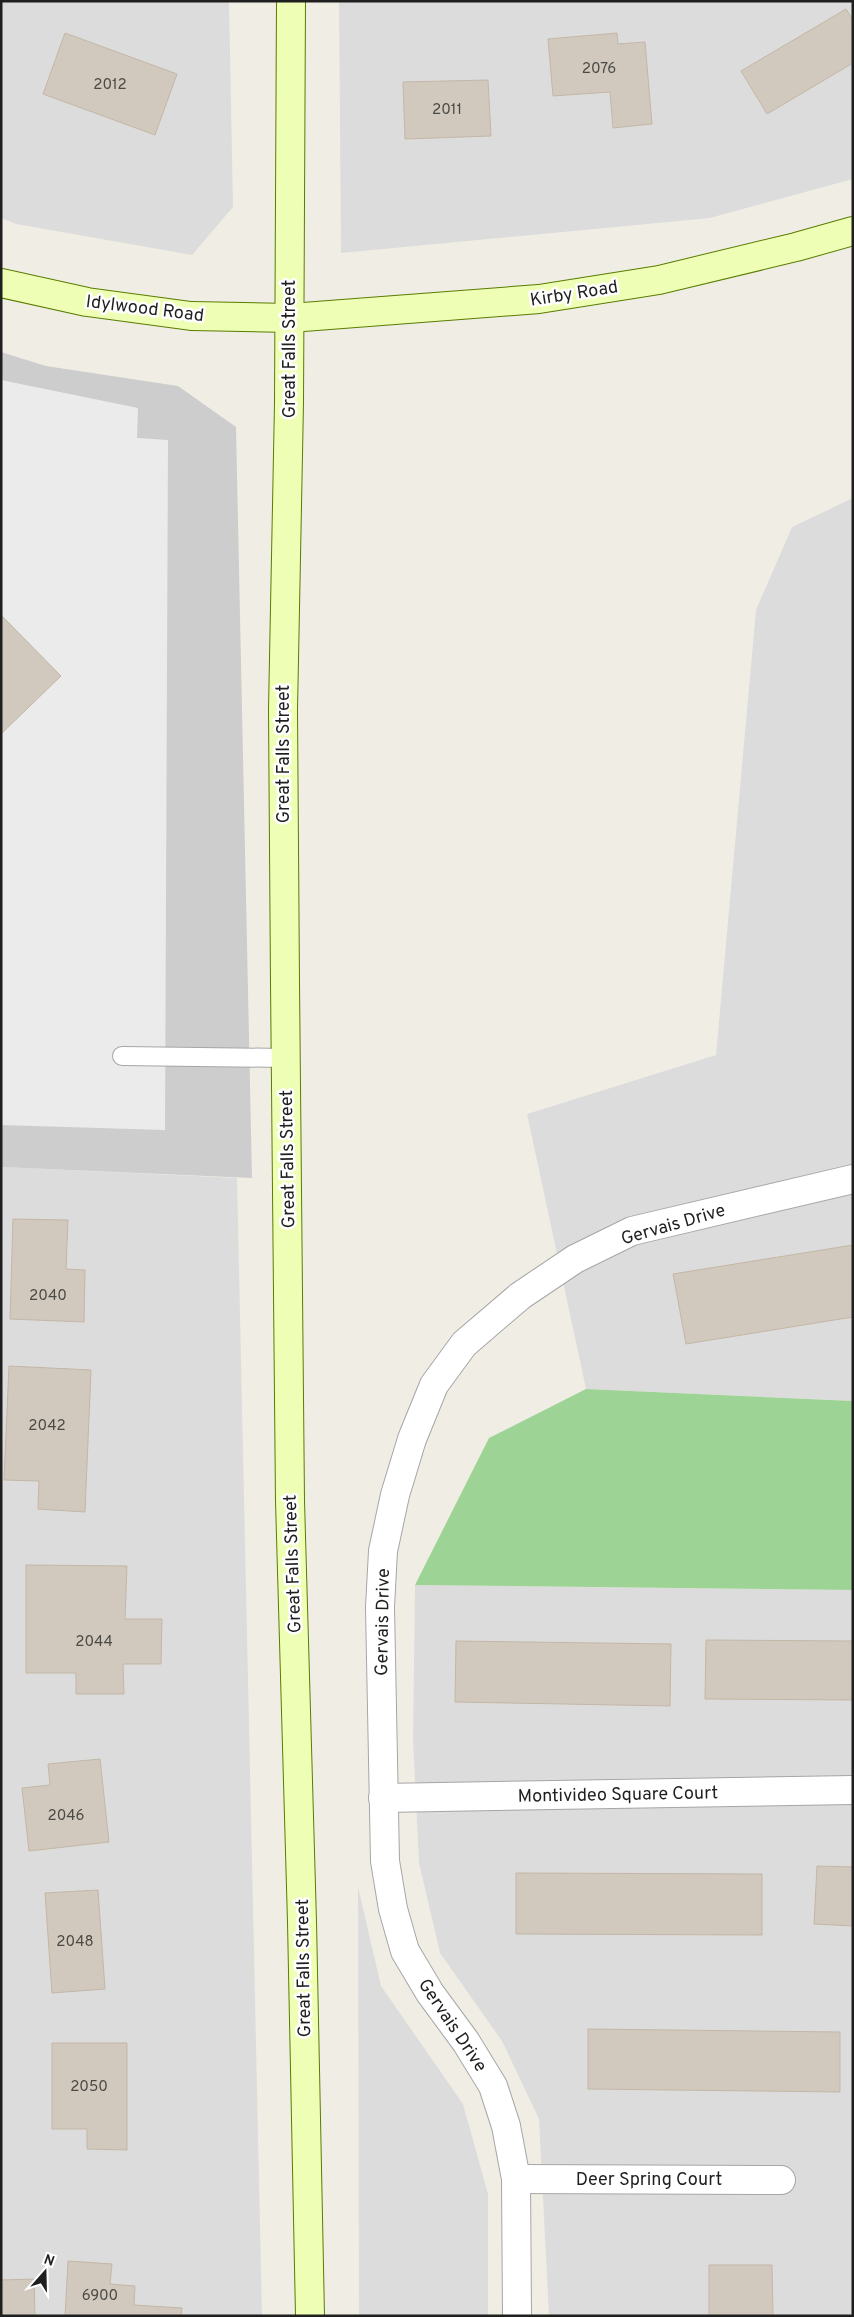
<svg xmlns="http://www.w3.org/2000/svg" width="854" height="2317" font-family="Overpass,sans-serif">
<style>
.residential{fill:#dddcdc}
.religious{fill:#cdcdcd}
.forest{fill:#9ed396}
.parking{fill:#ebebeb}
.building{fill:#d1c9bd;stroke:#c3b7a6}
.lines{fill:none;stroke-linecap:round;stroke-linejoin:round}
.service-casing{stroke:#a6a6a6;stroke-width:20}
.minor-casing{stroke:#a6a6a6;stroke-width:30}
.secondary-casing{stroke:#5a7c00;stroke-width:30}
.service{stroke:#fff;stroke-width:18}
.minor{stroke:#fff;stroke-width:28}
.secondary{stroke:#eefeb5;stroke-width:28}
.labels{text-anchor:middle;stroke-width:5;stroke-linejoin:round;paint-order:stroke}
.number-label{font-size:15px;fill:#4c4a46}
.street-label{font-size:18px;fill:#1f1f1f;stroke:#fff}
</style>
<rect width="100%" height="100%" fill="#f0eee4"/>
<g class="residential">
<path d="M1,1H229L233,207L192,255L16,224L1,218Z"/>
<path d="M339,1H853V179L710,218L341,253Z"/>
<path d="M853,498V1401L586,1389L527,1114L716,1055L756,610L792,527Z"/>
<path d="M1,1167L237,1178L262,2316H1Z"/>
<path d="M415,1585L853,1590V2316H549L539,2119L502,2041L440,1953L419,1863L413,1739Z"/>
<path d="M358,1887L381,1986L463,2104L488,2194V2316H359Z"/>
</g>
<path class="religious" d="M1,352L46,366L178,386L236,427L252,1178L1,1167Z"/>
<path class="forest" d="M586,1389L853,1401V1590L415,1585L489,1438Z"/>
<path class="parking" d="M1,380L138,408L137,438L168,440L165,1130L1,1125Z"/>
<g class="building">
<path d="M846,9L853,20V63L767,114L741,71Z"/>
<path d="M65,33L177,74L155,135L43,94Z"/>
<path d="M617,33L618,44L645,42L652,124L613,128L610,92L553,96L548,39Z"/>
<path d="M488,80L491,136L405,139L403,82Z"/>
<path d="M1,615L61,676L1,734Z"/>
<path d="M13,1219L68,1220L66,1269L85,1270L84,1322L10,1319Z"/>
<path d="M853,1245V1317L686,1344L673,1274Z"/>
<path d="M9,1366L91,1370L85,1512L38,1509L39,1481L4,1480Z"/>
<path d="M26,1565L127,1566L125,1619H162L161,1664H123L124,1694H76V1673H26Z"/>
<path d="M706,1640L853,1641V1700L705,1699Z"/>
<path d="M456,1641L671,1644L670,1706L455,1702Z"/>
<path d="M100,1759L109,1842L29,1851L22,1788L50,1785L48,1764Z"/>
<path d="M817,1866L853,1867V1926L814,1924Z"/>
<path d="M516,1873L762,1874V1935L516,1934Z"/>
<path d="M98,1890L105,1989L52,1993L45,1893Z"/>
<path d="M588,2029L840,2032V2092L588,2089Z"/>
<path d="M52,2043H127V2150L87,2149V2129H52Z"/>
<path d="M68,2261L112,2264L110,2284L135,2286L134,2305L182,2308L181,2316H65Z"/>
<path d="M709,2265H772L773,2316H709Z"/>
<path d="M34,2279L35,2316H1V2280Z"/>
</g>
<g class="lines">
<defs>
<path id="service" d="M122,1056L285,1058"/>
<g id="minor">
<path d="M383,1798L853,1790"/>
<path d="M516,2179L781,2180"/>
<path d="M517,2316L516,2179L506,2126L493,2086L466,2042L430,1993L405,1951L393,1909L385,1861L380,1607L383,1551L395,1495L412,1439L434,1385L464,1344L520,1296L575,1259L632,1231L853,1179"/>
</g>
<g id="secondary">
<path d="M291,1L289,403L283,710L285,983L290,1501L302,1922L310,2316"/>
<path d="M1,283L87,302L191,316L290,318L539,299L659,280L796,247L853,231"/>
</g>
</defs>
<use href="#service" class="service-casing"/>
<use href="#minor" class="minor-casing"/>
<use href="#secondary" class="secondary-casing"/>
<use href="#service" class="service"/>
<use href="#minor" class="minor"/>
<use href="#secondary" class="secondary"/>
</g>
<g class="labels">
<g class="number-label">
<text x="599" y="73">2076</text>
<text x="110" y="89">2012</text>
<text x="447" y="114">2011</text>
<text x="48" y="1300">2040</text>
<text x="47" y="1430">2042</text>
<text x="94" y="1646">2044</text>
<text x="66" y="1820">2046</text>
<text x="75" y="1946">2048</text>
<text x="89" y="2091">2050</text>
<text x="100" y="2300">6900</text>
</g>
<g class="street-label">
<text transform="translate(574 293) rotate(-9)" y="6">Kirby Road</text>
<text transform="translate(145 308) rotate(7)" y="6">Idylwood Road</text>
<text transform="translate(289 349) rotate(-90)" y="6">Great Falls Street</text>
<text transform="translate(283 754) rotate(-90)" y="6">Great Falls Street</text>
<text transform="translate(287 1159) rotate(-91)" y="6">Great Falls Street</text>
<text transform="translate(673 1224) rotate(-16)" y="6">Gervais Drive</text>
<text transform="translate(292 1564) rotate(-92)" y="6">Great Falls Street</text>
<text transform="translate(382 1622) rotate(-89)" y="6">Gervais Drive</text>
<text transform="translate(618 1794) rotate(-1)" y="6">Montivideo Square Court</text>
<text transform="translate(303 1968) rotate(-91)" y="6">Great Falls Street</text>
<text transform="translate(453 2025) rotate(56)" y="6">Gervais Drive</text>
<text x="649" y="2185">Deer Spring Court</text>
</g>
</g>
<rect width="854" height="2317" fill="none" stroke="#1f1f1f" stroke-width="5"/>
<g transform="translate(45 2272) rotate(20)" stroke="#ffffff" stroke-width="4" paint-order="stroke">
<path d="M0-4L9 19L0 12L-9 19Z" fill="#1f1f1f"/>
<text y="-8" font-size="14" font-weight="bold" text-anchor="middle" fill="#1f1f1f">N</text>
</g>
</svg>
